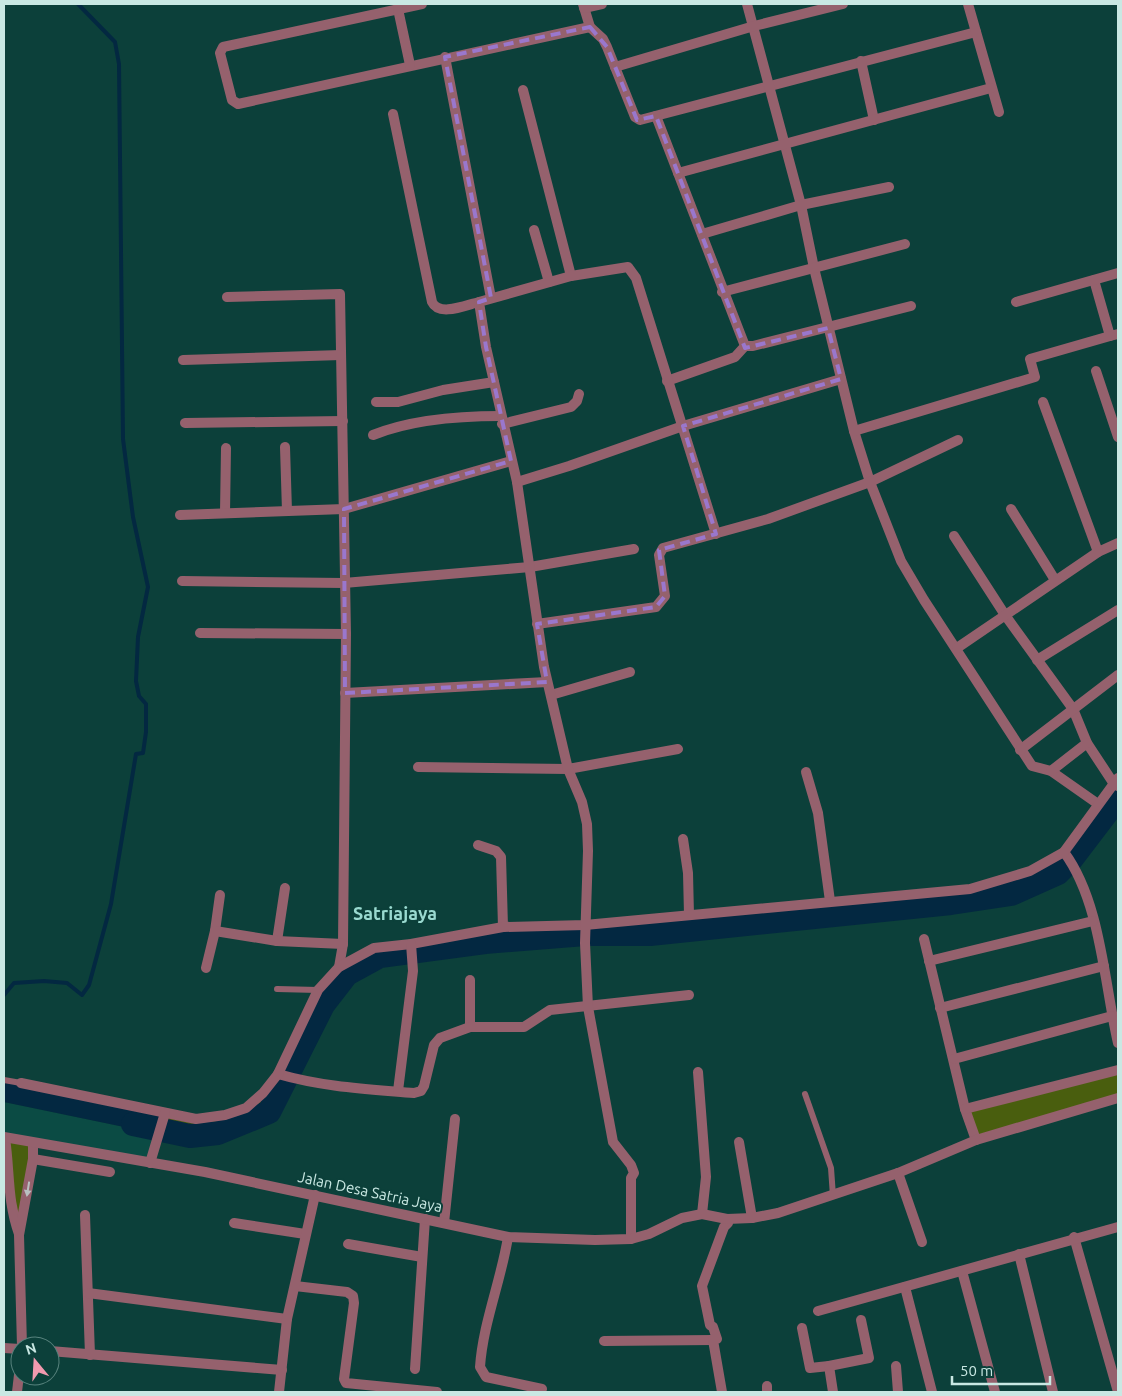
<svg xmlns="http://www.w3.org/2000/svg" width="1122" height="1396" font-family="Ubuntu,sans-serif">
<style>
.built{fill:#0b4b44}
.green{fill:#495e0e}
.water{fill:#032841}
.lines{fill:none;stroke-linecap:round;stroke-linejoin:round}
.stream{stroke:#032841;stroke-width:4}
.river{stroke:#032841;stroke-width:24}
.service{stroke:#95616d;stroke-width:6}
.minor{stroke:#95616d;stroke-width:10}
.tertiary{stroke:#95616d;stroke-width:10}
.oneway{fill:#b9c0c0}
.marked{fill:none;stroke:#9a77cd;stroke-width:4;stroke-dasharray:10 6;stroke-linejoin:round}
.labels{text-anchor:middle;stroke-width:4;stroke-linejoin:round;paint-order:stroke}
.street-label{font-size:15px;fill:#c9e8e3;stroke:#0c403a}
.quarter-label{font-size:18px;font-weight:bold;fill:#9adad0;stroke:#0c403a}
</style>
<rect width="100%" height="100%" fill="#0c403a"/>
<path class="built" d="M4,1102L158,1134L152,1160L4,1137Z"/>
<g class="green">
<path d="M1118,778V798L1070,861L1058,873L1011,894L951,903L650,934H585L485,942L380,956L347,974L323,1005L269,1112L218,1133L190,1136L161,1130L165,1113L225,1115L263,1093L318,990L361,953L503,927L939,893L1016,876L1064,852Z"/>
<path d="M1118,1070V1098L976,1140L965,1109Z"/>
<path d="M4,1137L33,1143L19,1235Z"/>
</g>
<path class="water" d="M4,1080L165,1113L158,1134L4,1102Z"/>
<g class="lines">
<path class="stream" d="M4,995L14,983L44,981L67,983L82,995L89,985L111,904L136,754L143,753L146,732V704L139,696L136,681L138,637L148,587L133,517L123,439L119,64L115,42L78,4"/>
<path class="river" d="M133,1124L190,1136L218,1133L269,1112L323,1005L347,974L380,956L485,942L585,934H650L951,903L1011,894L1058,873L1070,861L1118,798"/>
<g class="service">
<path d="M277,989L318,990"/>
<path d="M4,1080L21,1083"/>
<path d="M805,1094L831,1168L833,1196"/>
</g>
<g class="minor">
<path d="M422,4L223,47L220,53L232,100L238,104L590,27"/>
<path d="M583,4L590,27L603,39L607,47L635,117L640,120L976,32"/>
<path d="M747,4L801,205L814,268L854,431L870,482L901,561L924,600L1032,766L1051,771L1098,804"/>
<path d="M968,4L999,112"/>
<path d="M584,8L602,4"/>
<path d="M398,9L410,65"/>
<path d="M445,57L491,298"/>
<path d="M861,61L874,120"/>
<path d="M615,67L754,26L843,4"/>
<path d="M523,90L571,276"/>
<path d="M393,114L432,302C439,317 466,305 479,302"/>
<path d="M656,116L745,346"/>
<path d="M678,173L991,88"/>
<path d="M534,230L549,282"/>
<path d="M702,234L801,205L889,187"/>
<path d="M1094,280L1110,336L1118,334"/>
<path d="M722,292L905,244"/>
<path d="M227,297L340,294L346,634L343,944L339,967"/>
<path d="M1016,302L1118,273"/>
<path d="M745,346H753L911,306"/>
<path d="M183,360L341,355"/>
<path d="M1096,371L1118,437"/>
<path d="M667,381L735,357L745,346"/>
<path d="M376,402H398L443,390L494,382"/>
<path d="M185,423L343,421"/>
<path d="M502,424L571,407L577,401L579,394"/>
<path d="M854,431L1035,377L1030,359L1110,336"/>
<path d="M373,435C410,420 461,416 501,416"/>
<path d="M285,447L287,511"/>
<path d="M517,482L569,466L683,426L841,379"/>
<path d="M1011,509L1055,580"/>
<path d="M225,513L226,448"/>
<path d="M180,515L344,509L511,461"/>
<path d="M954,536L1005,615L1073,709L1087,743L1114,784L1118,786"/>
<path d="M1098,552L1118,543"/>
<path d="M182,581L344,583L530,567L634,549"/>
<path d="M537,624L656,607L665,596L659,555L663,548L768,519L870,482L958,440"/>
<path d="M200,633L346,634"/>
<path d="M957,648L1098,552L1043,402"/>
<path d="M1037,660L1118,610"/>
<path d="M345,693L547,682"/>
<path d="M551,695L630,672"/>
<path d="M1020,750L1118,675"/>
<path d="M418,767L568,769L678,749"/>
<path d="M1051,771L1087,743"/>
<path d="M806,772L818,813L830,901"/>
<path d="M683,839L688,873L689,915"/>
<path d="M478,845L496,851L501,857L503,927"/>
<path d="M1064,852C1101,902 1104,983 1118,1043"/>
<path d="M215,931L220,895"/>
<path d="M924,939L965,1109L976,1140"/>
<path d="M277,941L285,888"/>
<path d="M929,961L1093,921"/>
<path d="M206,968L215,931L277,941L343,944"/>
<path d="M470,980V1027"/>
<path d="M940,1008L1104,966"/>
<path d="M954,1059L1112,1016"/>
<path d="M698,1072L706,1177L702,1214"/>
<path d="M278,1074C323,1087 367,1089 414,1093L421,1091L424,1086L434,1045L440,1038L470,1027H524L550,1010L689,995"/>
<path d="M21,1083L196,1119L225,1115L246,1108L263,1093L278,1074L318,990L339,967L374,948L411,944L503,927L585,925L970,889L1030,871L1064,852L1118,778"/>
<path d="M398,1091L413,971L411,944"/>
<path d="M965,1109L1118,1070"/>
<path d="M5,1138C10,1172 7,1200 19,1234"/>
<path d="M739,1142L752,1218"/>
<path d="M33,1159L110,1172"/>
<path d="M150,1163L165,1113"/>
<path d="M898,1173L922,1242"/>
<path d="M85,1215L90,1355"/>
<path d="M234,1223L305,1234"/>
<path d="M444,1223L455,1119"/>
<path d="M508,1237C501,1281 483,1323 480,1367L486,1377L542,1389"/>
<path d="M1074,1237L1118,1392"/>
<path d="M631,1239V1178L634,1173L631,1165L613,1142L588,1007L585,943L588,851L587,824L582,802L568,769L544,667L517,482L486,347L479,302L571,276L628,267L636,278L716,534"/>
<path d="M348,1244L422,1257"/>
<path d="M1019,1254L1053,1392"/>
<path d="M962,1271L995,1392"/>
<path d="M295,1286L347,1292L353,1296L354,1303L344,1379L346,1383L437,1392"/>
<path d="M905,1287L932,1392"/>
<path d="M88,1293L287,1319"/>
<path d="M818,1311L1118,1227"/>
<path d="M802,1328L810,1368L829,1366L833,1392"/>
<path d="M604,1341L713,1340"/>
<path d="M22,1346L19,1235L33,1159V1143"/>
<path d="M4,1348L20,1349"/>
<path d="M50,1351L282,1370"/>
<path d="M829,1366L869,1358L861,1320"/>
<path d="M896,1366L898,1392"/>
<path d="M415,1369L425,1219"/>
<path d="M767,1386V1392"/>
<path d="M17,1392L20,1366"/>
<path d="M279,1392L287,1319L315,1195"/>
<path d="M722,1392L713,1340L717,1339L713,1327L710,1325L702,1286L724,1227L728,1223L727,1219"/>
</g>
<path class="tertiary" d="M4,1137L205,1172L508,1237L595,1240L631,1239L649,1234L682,1218L702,1214L727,1219L752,1218L778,1213L898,1173L976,1140L1118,1098"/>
</g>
<defs><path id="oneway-solid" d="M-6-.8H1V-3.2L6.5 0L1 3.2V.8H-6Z" transform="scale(1.25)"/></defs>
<use class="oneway" href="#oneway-solid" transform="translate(28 1189) rotate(99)"/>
<path class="marked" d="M590,27L607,47L637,120L656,116L745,348L828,328L841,379L683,426L716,534L659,550L665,596L656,607L537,624L547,682L345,693L344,509L511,461L486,347L479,302L491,298L445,57Z"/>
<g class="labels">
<g class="street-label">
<text transform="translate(370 1192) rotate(12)" y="5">Jalan Desa Satria Jaya</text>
</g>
<g class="quarter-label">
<text x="395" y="920">Satriajaya</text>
</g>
</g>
<rect width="1122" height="1396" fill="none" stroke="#c9e8e3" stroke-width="10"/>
<g transform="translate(35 1361) rotate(342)"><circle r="24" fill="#0c403a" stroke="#58837e"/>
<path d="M0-4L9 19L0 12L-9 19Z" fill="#f29aaf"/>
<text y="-8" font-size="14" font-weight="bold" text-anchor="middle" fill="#c9e8e3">N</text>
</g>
<path d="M952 1376v8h98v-8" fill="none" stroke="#c9e8e3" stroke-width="2.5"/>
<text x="960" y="1376" font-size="15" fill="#c9e8e3" stroke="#0c403a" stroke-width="4" paint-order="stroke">50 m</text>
</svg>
